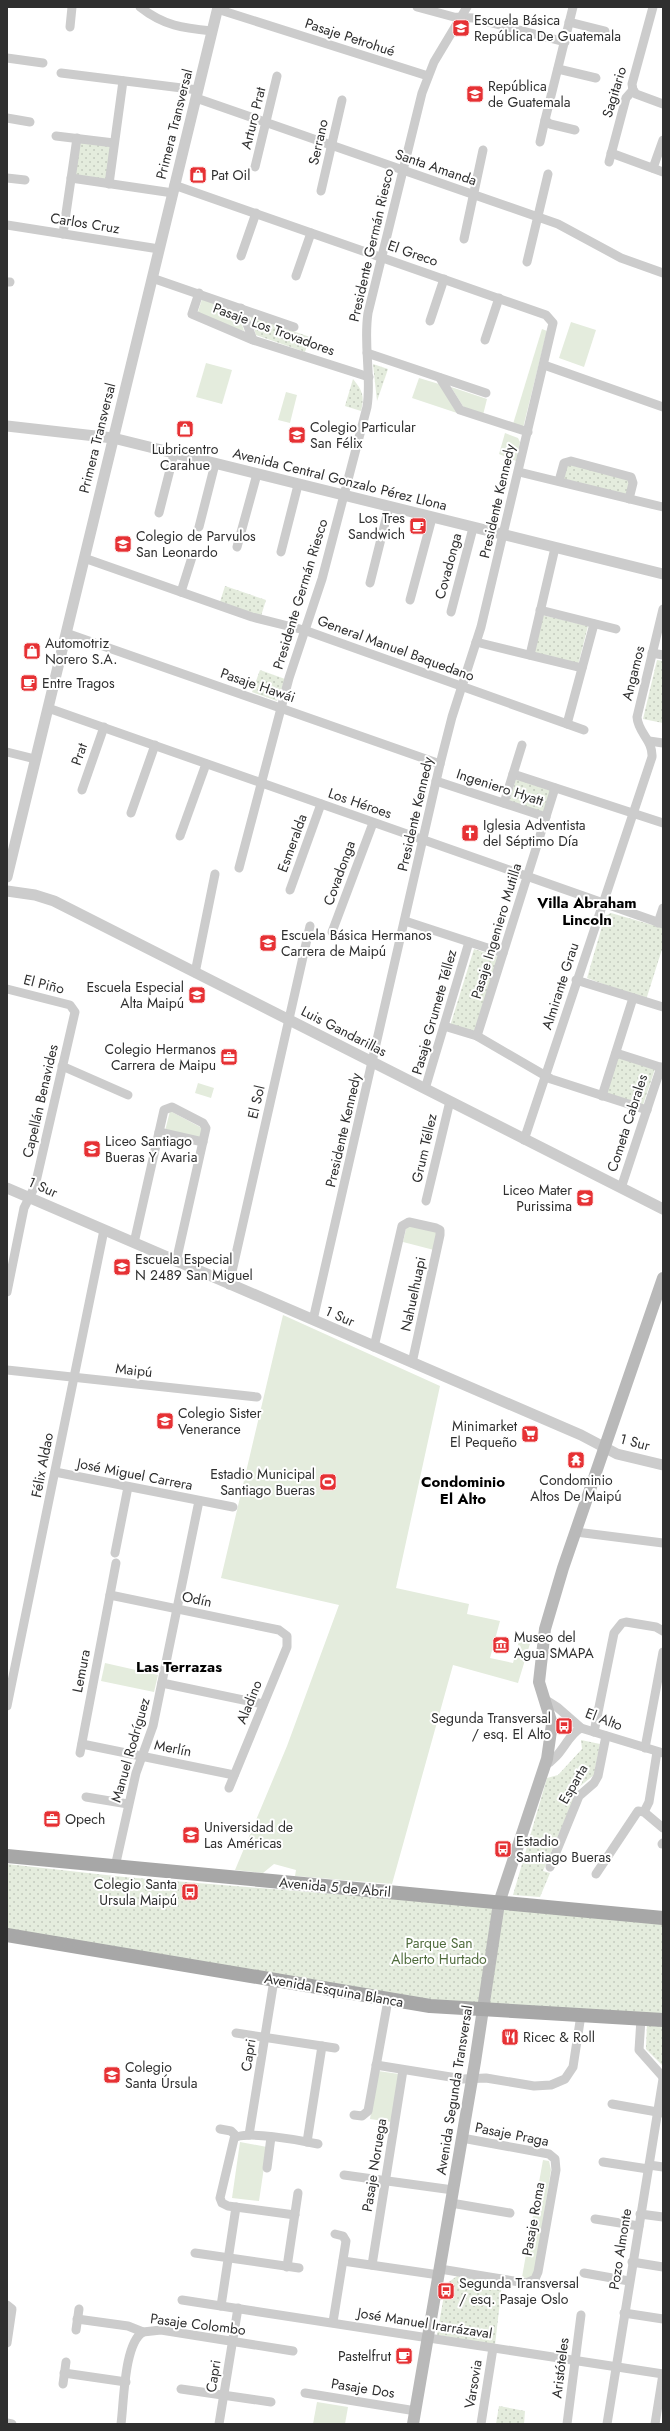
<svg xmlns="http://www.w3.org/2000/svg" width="670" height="2431" font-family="Jost,sans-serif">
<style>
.green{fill:#e4ecdd}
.park{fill:url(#park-dots)}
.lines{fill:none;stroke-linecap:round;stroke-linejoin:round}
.minor{stroke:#ccc;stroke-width:9}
.tertiary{stroke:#ccc;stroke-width:11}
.secondary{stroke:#b9b9b9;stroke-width:12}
.primary{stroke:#a7a7a7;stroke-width:14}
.labels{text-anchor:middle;stroke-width:4;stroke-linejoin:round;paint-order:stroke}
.poi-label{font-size:14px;fill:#2f2f2f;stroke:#fff;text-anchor:start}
.street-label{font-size:14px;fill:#2f2f2f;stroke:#fff}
.park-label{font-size:14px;fill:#4f6b3c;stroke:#fff}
.neighbourhood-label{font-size:15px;font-weight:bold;fill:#000;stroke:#fff}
</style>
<defs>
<pattern id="park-dots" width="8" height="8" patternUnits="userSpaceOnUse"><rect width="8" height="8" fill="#e4ecdd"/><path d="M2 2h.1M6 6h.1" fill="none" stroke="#c4cbbe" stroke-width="1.8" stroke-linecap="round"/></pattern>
</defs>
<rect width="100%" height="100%" fill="#fff"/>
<g class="green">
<path d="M202,299L238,311L244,331L197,315Z"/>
<path d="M571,322L596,330L584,367L559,358Z"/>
<path d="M542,329L547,331L523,428L513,424Z"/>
<path d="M206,363L232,370L222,404L196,397Z"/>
<path d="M419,378L439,384L457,413L412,398Z"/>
<path d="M451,387L487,399L483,415L466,411Z"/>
<path d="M286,392L297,395L290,423L278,420Z"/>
<path d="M505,433L518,438L520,442L516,461L499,454Z"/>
<path d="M198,1083L214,1088L211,1098L195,1093Z"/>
<path d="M170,1111L204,1129L201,1140L165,1131Z"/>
<path d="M407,1225L438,1232L434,1250L403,1242Z"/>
<path d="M283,1315L440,1386L396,1588L469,1604L467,1614L500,1621L490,1658L513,1663L521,1634L532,1637L518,1683L453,1665L392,1884L295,1876L296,1870L274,1864L263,1873L235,1870L287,1746L339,1605L221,1578Z"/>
<path d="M105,1663L158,1675L154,1692L101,1681Z"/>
<path d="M378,2071L399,2074L392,2122L370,2119Z"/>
<path d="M240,2142L267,2147L259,2201L232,2198Z"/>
<path d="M543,2160L549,2161L551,2170L535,2272L529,2279L522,2277Z"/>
<path d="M317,2402L348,2407L345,2424H313Z"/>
</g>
<g class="park">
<path d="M80,141L113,145L107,181L75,176Z"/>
<path d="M250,316L310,337L305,352L256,335Z"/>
<path d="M373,364L388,369L377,401Z"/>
<path d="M353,379C362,390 365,396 361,411L345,406Z"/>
<path d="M573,464L628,478L630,482L627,494L623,495L566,481L563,478L565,467Z"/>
<path d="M225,586L266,600L261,616L220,602Z"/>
<path d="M542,615L588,626L578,665L533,654Z"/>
<path d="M657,660L663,661V723L643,719Z"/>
<path d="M260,670L285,679L277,701L252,692Z"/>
<path d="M516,779L552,791L546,814L509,802Z"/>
<path d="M611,913L663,928V946L646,1000L587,978L605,916Z"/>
<path d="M474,949L499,957L477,1033L450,1026Z"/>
<path d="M617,1057L655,1069L643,1105L606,1093Z"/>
<path d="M581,1740L600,1744L594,1775L579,1787L543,1871L550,1873L540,1897L513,1895L547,1778L558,1775L582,1749Z"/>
<path d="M7,1864L124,1877L663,1921V2015L429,2000L7,1929Z"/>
<path d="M647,2023L663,2024V2066L646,2049Z"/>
<path d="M457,2276L502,2284L495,2345L437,2335L446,2284Z"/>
<path d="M499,2406L525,2411L524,2424H496Z"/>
</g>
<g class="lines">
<g class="minor">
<path d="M140,7C164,26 183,28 212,31"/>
<path d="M417,7L454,17L473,18L565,42"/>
<path d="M573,7L545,120L550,124L575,130"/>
<path d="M217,9L428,76"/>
<path d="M569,22L605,31"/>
<path d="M70,27L72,7"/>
<path d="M7,58L43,63"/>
<path d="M558,69L596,78"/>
<path d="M61,73L198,90"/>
<path d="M633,90L632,84L653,7"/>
<path d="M633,90L636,94L663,104"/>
<path d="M196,98L558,224L621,258L663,273"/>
<path d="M7,118L30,122"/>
<path d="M56,136L114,143"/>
<path d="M540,142L545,120"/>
<path d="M611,153L663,172"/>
<path d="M609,162L626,98L633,90"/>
<path d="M255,167L277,76"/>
<path d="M653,168L663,140"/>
<path d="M7,178L25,180"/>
<path d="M71,178L173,193"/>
<path d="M109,184L123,81"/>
<path d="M174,185L546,315L553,323L481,627L452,717L440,764L313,1320"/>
<path d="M321,191L342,100"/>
<path d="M7,225L159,249"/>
<path d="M63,234L77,138"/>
<path d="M464,239L483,150"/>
<path d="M241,256L256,213"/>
<path d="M527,262L548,174"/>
<path d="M296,276L311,233"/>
<path d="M152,278L294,327"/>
<path d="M7,282H10"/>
<path d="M199,293L192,314L253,340L369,377"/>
<path d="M241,308L253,340"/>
<path d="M430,321L444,279"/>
<path d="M485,340L499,298"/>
<path d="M367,353L486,393"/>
<path d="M544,365L663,407"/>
<path d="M440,378L460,410L528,432"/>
<path d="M519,472L663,507"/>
<path d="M559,481L564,463L571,461L631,477L633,483L629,499"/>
<path d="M159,513L174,454"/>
<path d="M199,527L215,464"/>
<path d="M237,547L257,474"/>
<path d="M281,552L298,485"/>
<path d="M84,558L252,617L304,630L584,730"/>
<path d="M370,583L389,507"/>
<path d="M181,592L193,554"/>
<path d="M410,600L432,518"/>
<path d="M540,610L616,629"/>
<path d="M451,612L473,528"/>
<path d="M66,633L440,764"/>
<path d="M476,642L582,668"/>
<path d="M652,653L663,655"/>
<path d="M530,655L555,548"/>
<path d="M48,708L663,924"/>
<path d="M567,724L594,624"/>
<path d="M649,741L663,743"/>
<path d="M7,752L35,759"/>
<path d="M513,774L663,823"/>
<path d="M436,781L546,817"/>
<path d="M82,790L104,727"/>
<path d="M504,803L522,745"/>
<path d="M131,813L155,745"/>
<path d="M180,836L206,764"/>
<path d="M239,868L289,678L322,579L367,407C372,376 363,345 368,313L422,93L434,62L467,7"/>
<path d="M290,890L321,804"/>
<path d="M405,921L503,953"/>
<path d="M658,923L663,908"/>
<path d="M332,932L373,823"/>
<path d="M195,973L215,874"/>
<path d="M576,980L663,1007"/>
<path d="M7,989L70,1005L75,1012L35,1186L24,1208L7,1292"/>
<path d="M444,1026L477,1036L551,1079L647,1110"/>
<path d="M477,1036L555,788"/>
<path d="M616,1053L663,1068"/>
<path d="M62,1066L128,1095"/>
<path d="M425,1089L469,942"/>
<path d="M602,1096L633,998"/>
<path d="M159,1132L203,1142"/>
<path d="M524,1140L652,757C653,740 638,733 637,717L663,609"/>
<path d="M621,1188L661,1067"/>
<path d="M426,1201L450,1101"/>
<path d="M134,1243L164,1110L172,1107L203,1123L206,1128L176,1262"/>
<path d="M229,1285L310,926"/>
<path d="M374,1347L402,1226L409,1222L436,1228L440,1230V1235L412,1363"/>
<path d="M7,1370L257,1397"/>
<path d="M55,1472L233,1507"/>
<path d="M576,1532L663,1543"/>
<path d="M115,1553L128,1487"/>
<path d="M110,1595L279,1630L287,1636V1647L229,1788"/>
<path d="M162,1683L263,1704"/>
<path d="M543,1698L557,1707L581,1728L663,1753"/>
<path d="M7,1706L104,1230"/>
<path d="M594,1732L614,1633L622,1623L626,1622L656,1627L663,1631"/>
<path d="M82,1744L234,1775"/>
<path d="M645,1748L663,1652"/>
<path d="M80,1753L116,1563"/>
<path d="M544,1766C562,1757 567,1735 581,1728"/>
<path d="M86,1797L128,1804"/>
<path d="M644,1812L649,1802L657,1752"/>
<path d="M662,1844L663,1843"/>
<path d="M115,1867L136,1773L153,1726L199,1501"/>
<path d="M550,1867L579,1796L594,1783L598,1776L606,1736"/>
<path d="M596,1874L638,1811L644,1812L663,1828"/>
<path d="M641,2019L639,2050L663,2077"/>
<path d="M236,2033L335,2048"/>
<path d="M376,2065L463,2079L486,2078L534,2086L551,2085L565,2079L573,2067L581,2015"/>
<path d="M612,2104L663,2113"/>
<path d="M354,2115L362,2116L368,2111L388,2000"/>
<path d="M220,2129L231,2131L236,2136"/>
<path d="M249,2135L274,1980"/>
<path d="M307,2142L322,2046"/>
<path d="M603,2162L648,2169"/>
<path d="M649,2165L663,2167"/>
<path d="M267,2168L271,2137"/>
<path d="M344,2175L453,2190"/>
<path d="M451,2203L510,2213"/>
<path d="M640,2214L663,2217"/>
<path d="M295,2215L228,2206L222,2203L220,2198L234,2139C240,2129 304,2141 318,2144"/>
<path d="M595,2219L639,2226"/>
<path d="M195,2253L299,2268"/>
<path d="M343,2261L439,2275"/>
<path d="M632,2262L663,2267"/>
<path d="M372,2265L403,2070"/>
<path d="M287,2267L298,2193"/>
<path d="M440,2269L526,2283L535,2279L538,2272L556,2170L555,2159L549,2154L462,2138"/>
<path d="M584,2273L629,2281"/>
<path d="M182,2300L663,2374"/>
<path d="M7,2305L12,2309L7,2343"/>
<path d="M221,2306L236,2207"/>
<path d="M624,2313L663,2319"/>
<path d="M77,2319L128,2326L143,2332L161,2330L293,2351"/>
<path d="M333,2322L346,2241L343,2236L335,2234"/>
<path d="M76,2330L79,2309"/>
<path d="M64,2373L126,2382"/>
<path d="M63,2384L66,2362"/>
<path d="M181,2389L271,2402"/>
<path d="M305,2393L416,2411"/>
<path d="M7,2423L12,2424"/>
<path d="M121,2424C124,2402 124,2343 143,2332"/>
<path d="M219,2424L238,2308"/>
<path d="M481,2424L493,2348"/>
<path d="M567,2424L581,2315"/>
<path d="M607,2424L663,2079"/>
<path d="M655,2424L663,2374"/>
</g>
<g class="tertiary">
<path d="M7,426L113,438L663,574"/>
<path d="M7,877L218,7"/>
<path d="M7,891L35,895L54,901L663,1209"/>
<path d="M7,1188L581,1435L617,1454L663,1465"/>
</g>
<path class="secondary" d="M413,2424L475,2062L499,1903L547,1759L552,1724L539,1682L545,1629L563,1568L663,1278"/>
<g class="primary">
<path d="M7,1856L663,1918"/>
<path d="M7,1935L430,2006L663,2020"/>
</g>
</g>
<defs>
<symbol id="school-square" viewBox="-11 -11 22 22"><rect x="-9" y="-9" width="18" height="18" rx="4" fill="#e63134" stroke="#fff"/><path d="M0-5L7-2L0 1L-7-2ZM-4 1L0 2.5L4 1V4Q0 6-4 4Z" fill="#fff"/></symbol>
<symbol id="shop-square" viewBox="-11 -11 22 22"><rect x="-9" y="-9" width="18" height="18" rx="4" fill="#e63134" stroke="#fff"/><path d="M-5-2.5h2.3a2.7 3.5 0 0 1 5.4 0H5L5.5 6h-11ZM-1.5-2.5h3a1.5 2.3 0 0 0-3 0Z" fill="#fff"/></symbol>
<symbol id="cafe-square" viewBox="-11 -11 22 22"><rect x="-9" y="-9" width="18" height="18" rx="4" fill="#e63134" stroke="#fff"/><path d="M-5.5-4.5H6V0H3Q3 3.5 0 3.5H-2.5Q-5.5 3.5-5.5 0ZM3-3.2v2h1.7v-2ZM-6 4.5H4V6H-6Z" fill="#fff"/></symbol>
<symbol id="church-square" viewBox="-11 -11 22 22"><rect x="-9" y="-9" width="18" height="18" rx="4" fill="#e63134" stroke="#fff"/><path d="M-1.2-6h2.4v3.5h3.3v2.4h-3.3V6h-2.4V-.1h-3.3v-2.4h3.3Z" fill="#fff"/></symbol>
<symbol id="office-square" viewBox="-11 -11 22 22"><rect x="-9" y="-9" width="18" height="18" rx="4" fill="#e63134" stroke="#fff"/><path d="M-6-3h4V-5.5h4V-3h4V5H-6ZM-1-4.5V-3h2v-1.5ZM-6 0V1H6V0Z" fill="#fff"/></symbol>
<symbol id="supermarket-square" viewBox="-11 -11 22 22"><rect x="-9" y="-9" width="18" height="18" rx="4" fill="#e63134" stroke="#fff"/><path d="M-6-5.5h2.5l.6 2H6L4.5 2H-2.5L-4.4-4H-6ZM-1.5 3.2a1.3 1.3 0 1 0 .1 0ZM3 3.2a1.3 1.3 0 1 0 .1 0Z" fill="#fff"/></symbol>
<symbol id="temple-square" viewBox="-11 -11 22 22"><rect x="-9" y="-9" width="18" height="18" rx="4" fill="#e63134" stroke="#fff"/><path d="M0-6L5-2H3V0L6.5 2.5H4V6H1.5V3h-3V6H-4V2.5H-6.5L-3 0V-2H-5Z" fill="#fff"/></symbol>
<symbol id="stadium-square" viewBox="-11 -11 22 22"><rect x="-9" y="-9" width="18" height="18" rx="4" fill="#e63134" stroke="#fff"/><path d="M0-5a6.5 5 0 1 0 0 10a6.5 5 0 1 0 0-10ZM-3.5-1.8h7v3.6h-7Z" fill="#fff"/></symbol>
<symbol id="museum-square" viewBox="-11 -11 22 22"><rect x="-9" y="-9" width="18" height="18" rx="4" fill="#e63134" stroke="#fff"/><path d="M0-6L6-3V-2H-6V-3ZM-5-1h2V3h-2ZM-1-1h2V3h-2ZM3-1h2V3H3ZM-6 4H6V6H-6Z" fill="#fff"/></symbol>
<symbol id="bus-square" viewBox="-11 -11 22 22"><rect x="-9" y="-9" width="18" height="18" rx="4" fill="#e63134" stroke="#fff"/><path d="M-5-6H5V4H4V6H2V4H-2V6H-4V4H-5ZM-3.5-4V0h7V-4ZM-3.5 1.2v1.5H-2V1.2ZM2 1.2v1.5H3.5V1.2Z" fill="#fff"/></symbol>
<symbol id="university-square" viewBox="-11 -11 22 22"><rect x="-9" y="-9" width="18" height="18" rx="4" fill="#e63134" stroke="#fff"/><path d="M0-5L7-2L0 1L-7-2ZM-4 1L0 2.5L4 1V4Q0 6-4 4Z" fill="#fff"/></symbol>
<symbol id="restaurant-square" viewBox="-11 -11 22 22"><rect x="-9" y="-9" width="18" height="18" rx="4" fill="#e63134" stroke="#fff"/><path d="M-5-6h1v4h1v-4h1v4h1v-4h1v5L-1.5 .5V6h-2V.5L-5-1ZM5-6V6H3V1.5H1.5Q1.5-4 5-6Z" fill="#fff"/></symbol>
</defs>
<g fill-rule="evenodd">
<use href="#school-square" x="451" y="18" width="20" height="20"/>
<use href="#school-square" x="465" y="84" width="20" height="20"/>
<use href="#shop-square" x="188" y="165" width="20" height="20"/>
<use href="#shop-square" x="175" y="419" width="20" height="20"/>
<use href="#school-square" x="287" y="425" width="20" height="20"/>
<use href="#cafe-square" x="408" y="516" width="20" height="20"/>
<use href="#school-square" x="113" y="534" width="20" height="20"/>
<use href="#shop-square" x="22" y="641" width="20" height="20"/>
<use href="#cafe-square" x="19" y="673" width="20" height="20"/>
<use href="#church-square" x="460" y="823" width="20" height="20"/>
<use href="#school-square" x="258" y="933" width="20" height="20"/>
<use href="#school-square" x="187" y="985" width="20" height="20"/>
<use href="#office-square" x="219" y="1047" width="20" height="20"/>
<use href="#school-square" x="82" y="1139" width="20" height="20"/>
<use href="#school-square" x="575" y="1188" width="20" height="20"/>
<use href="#school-square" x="112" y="1257" width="20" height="20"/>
<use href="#school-square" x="155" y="1411" width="20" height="20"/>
<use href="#supermarket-square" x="520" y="1424" width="20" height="20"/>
<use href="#temple-square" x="566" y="1450" width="20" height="20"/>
<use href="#stadium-square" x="318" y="1472" width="20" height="20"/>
<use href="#museum-square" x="491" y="1635" width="20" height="20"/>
<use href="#bus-square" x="554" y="1716" width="20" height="20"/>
<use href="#office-square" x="42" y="1809" width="20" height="20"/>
<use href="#university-square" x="181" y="1825" width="20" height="20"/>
<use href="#bus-square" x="493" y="1839" width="20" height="20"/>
<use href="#bus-square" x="180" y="1882" width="20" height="20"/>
<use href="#restaurant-square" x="500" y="2027" width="20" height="20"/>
<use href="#school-square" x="102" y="2065" width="20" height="20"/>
<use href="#bus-square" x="436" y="2281" width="20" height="20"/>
<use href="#cafe-square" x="394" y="2346" width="20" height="20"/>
</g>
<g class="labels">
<g class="poi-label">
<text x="474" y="25">Escuela Básica<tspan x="474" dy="16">República De Guatemala</tspan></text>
<text x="488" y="91">República<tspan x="488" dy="16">de Guatemala</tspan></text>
<text x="211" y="180">Pat Oil</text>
<text x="310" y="432">Colegio Particular<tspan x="310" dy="16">San Félix</tspan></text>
<text x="185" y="454" text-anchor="middle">Lubricentro<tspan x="185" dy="16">Carahue</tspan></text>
<text x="405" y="523" text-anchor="end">Los Tres<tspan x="405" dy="16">Sandwich</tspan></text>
<text x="136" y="541">Colegio de Parvulos<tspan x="136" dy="16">San Leonardo</tspan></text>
<text x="45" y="648">Automotriz<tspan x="45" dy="16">Norero S.A.</tspan></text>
<text x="42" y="688">Entre Tragos</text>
<text x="483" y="830">Iglesia Adventista<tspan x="483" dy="16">del Séptimo Día</tspan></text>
<text x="281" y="940">Escuela Básica Hermanos<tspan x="281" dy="16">Carrera de Maipú</tspan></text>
<text x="184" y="992" text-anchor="end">Escuela Especial<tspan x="184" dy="16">Alta Maipú</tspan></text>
<text x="216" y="1054" text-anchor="end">Colegio Hermanos<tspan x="216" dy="16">Carrera de Maipu</tspan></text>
<text x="105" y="1146">Liceo Santiago<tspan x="105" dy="16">Bueras Y Avaria</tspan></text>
<text x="572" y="1195" text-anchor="end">Liceo Mater<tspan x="572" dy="16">Purissima</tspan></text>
<text x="135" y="1264">Escuela Especial<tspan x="135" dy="16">N 2489 San Miguel</tspan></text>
<text x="178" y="1418">Colegio Sister<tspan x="178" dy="16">Venerance</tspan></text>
<text x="517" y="1431" text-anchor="end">Minimarket<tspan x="517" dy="16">El Pequeño</tspan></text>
<text x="315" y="1479" text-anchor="end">Estadio Municipal<tspan x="315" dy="16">Santiago Bueras</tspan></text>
<text x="576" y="1485" text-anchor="middle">Condominio<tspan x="576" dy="16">Altos De Maipú</tspan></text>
<text x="514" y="1642">Museo del<tspan x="514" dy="16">Agua SMAPA</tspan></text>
<text x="551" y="1723" text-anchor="end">Segunda Transversal<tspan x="551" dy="16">/ esq. El Alto</tspan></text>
<text x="65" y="1824">Opech</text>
<text x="204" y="1832">Universidad de<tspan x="204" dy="16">Las Américas</tspan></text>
<text x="516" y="1846">Estadio<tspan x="516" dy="16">Santiago Bueras</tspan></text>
<text x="177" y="1889" text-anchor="end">Colegio Santa<tspan x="177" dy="16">Ursula Maipú</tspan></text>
<text x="523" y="2042">Ricec &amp; Roll</text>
<text x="125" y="2072">Colegio<tspan x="125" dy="16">Santa Úrsula</tspan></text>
<text x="459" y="2288">Segunda Transversal<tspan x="459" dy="16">/ esq. Pasaje Oslo</tspan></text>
<text x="391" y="2361" text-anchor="end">Pastelfrut</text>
</g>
<g class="street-label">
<text transform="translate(350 37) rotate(18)" y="5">Pasaje Petrohué</text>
<text transform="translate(614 92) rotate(-73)" y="5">Sagitario</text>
<text transform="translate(253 118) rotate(-76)" y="5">Arturo Prat</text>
<text transform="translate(174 124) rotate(-76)" y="5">Primera Transversal</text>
<text transform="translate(318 142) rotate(-77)" y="5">Serrano</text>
<text transform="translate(436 167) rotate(19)" y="5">Santa Amanda</text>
<text transform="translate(85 223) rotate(9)" y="5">Carlos Cruz</text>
<text transform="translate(371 245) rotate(-77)" y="5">Presidente Germán Riesco</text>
<text transform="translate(413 253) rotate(19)" y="5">El Greco</text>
<text transform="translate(274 329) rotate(20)" y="5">Pasaje Los Trovadores</text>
<text transform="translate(97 438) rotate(-76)" y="5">Primera Transversal</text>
<text transform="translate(340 479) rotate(14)" y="5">Avenida Central Gonzalo Pérez Llona</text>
<text transform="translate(497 501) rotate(-77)" y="5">Presidente Kennedy</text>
<text transform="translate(448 566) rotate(-75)" y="5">Covadonga</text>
<text transform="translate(300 594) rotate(-73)" y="5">Presidente Germán Riesco</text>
<text transform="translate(396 648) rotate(20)" y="5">General Manuel Baquedano</text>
<text transform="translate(633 673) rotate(-76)" y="5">Angamos</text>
<text transform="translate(258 685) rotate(19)" y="5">Pasaje Hawái</text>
<text transform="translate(79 754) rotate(-71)" y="5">Prat</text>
<text transform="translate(500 787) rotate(18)" y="5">Ingeniero Hyatt</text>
<text transform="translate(360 803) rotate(19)" y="5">Los Héroes</text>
<text transform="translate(415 814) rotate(-77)" y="5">Presidente Kennedy</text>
<text transform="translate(292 843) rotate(-70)" y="5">Esmeralda</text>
<text transform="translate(339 873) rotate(-70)" y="5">Covadonga</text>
<text transform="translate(496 931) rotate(-73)" y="5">Pasaje Ingeniero Mutilla</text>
<text transform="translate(44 984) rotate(14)" y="5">El Piño</text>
<text transform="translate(560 986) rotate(-72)" y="5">Almirante Grau</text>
<text transform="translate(434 1012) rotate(-74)" y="5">Pasaje Grumete Téllez</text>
<text transform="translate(344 1031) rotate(27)" y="5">Luis Gandarillas</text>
<text transform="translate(40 1101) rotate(-77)" y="5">Capellán Benavides</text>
<text transform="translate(256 1102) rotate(-77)" y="5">El Sol</text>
<text transform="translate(627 1123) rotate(-72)" y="5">Cometa Cabrales</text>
<text transform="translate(343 1130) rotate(-77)" y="5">Presidente Kennedy</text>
<text transform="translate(424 1148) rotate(-77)" y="5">Grum Téllez</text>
<text transform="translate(43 1187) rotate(24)" y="5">1 Sur</text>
<text transform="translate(413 1294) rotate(-78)" y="5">Nahuelhuapi</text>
<text transform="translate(340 1316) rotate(24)" y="5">1 Sur</text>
<text transform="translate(134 1370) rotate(6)" y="5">Maipú</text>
<text transform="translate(635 1442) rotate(15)" y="5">1 Sur</text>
<text transform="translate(42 1465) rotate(-79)" y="5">Félix Aldao</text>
<text transform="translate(135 1474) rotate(11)" y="5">José Miguel Carrera</text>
<text transform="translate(197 1599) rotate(12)" y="5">Odín</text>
<text transform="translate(81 1671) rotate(-79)" y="5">Lemura</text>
<text transform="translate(249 1702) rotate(-68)" y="5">Aladino</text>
<text transform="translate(604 1719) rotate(21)" y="5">El Alto</text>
<text transform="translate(173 1748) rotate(11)" y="5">Merlín</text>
<text transform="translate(130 1750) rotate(-74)" y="5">Manuel Rodríguez</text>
<text transform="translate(573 1784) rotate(-60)" y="5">Esparta</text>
<text transform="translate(335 1887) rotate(5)" y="5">Avenida 5 de Abril</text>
<text transform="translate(334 1990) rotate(10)" y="5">Avenida Esquina Blanca</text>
<text transform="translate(248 2055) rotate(-81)" y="5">Capri</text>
<text transform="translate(454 2090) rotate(-81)" y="5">Avenida Segunda Transversal</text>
<text transform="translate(512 2134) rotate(11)" y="5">Pasaje Praga</text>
<text transform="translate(374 2165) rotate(-81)" y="5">Pasaje Noruega</text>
<text transform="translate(533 2219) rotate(-80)" y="5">Pasaje Roma</text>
<text transform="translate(620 2249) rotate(-81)" y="5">Pozo Almonte</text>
<text transform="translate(425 2323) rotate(9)" y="5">José Manuel Irarrázaval</text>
<text transform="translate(198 2324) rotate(7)" y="5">Pasaje Colombo</text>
<text transform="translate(560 2368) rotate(-83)" y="5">Aristóteles</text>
<text transform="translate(213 2376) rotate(-81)" y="5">Capri</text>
<text transform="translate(473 2384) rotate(-81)" y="5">Varsovia</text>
<text transform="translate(363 2388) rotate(9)" y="5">Pasaje Dos</text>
</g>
<g class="park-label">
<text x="439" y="1948">Parque San<tspan x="439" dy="16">Alberto Hurtado</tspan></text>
</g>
<g class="neighbourhood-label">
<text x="587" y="908">Villa Abraham<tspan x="587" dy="17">Lincoln</tspan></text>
<text x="463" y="1487">Condominio<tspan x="463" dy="17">El Alto</tspan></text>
<text x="179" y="1672">Las Terrazas</text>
</g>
</g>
<rect width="670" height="2431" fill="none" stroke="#2f2f2f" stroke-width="16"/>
</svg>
